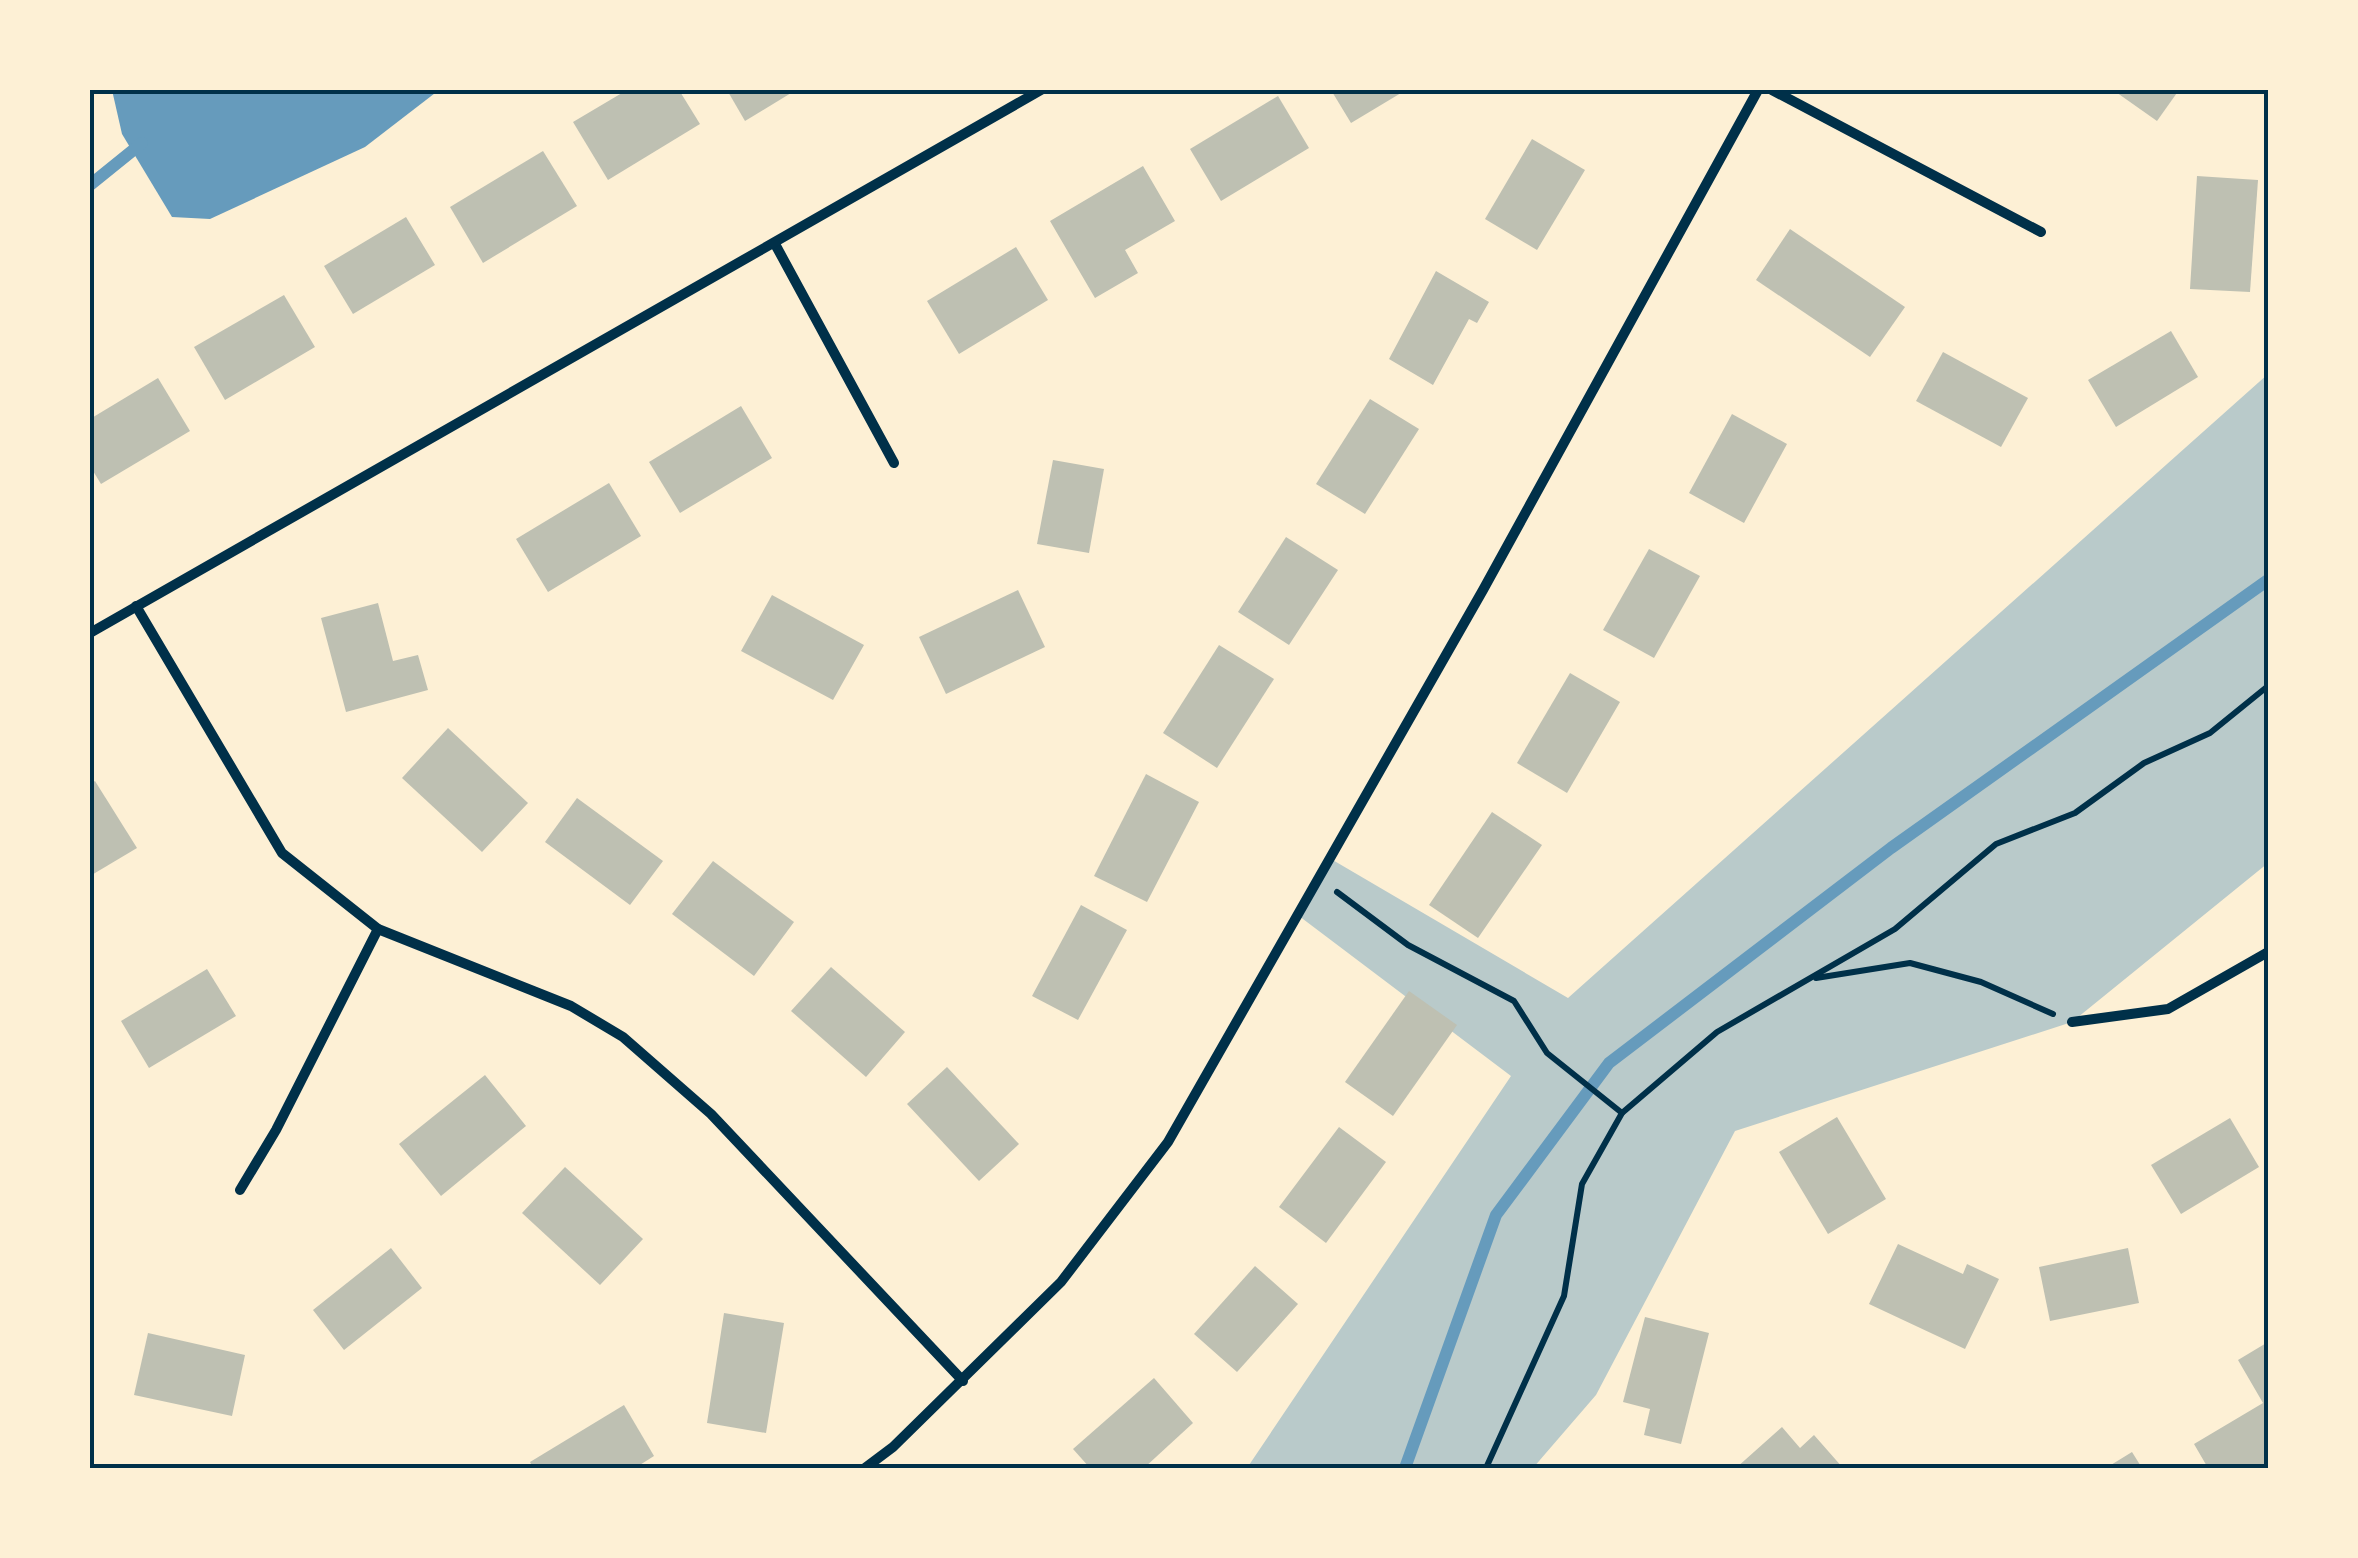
<svg xmlns="http://www.w3.org/2000/svg" width="2358" height="1558" font-family="'Fira Sans Condensed',sans-serif">
<style>
.green{fill:#b9caca}
.water{fill:#669bbc}
.lines{fill:none;stroke-linecap:round;stroke-linejoin:round}
.stream{stroke:#669bbc;stroke-width:12}
.building{fill:#bec0b2}
.path{stroke:#003049;stroke-width:6}
.minor{stroke:#003049;stroke-width:10}
.neatline{fill:none;stroke:#003049;stroke-width:4}
</style>
<rect width="100%" height="100%" fill="#fdf0d5"/>
<path class="green" d="M2268,374V863L2072,1022L1735,1131L1596,1395L1533,1468H1247L1511,1076L1299,916L1331,859L1568,998Z"/>
<path class="water" d="M112,90H439L365,147L210,219L172,217L122,134Z"/>
<g class="lines">
<g class="stream">
<path d="M90,185L142,143"/>
<path d="M1405,1468L1496,1215L1609,1063L1891,848L2268,580"/>
</g>
</g>
<g class="building">
<path d="M627,90H679L700,124L608,180L573,122Z"/>
<path d="M727,90H796L745,121Z"/>
<path d="M1331,90H1406L1351,123Z"/>
<path d="M2113,90H2179L2157,121Z"/>
<path d="M1278,96L1309,148L1221,201L1190,149Z"/>
<path d="M1532,139L1585,170L1537,250L1485,219Z"/>
<path d="M543,151L577,206L483,263L450,207Z"/>
<path d="M1143,166L1175,221L1125,250L1138,273L1095,298L1050,221Z"/>
<path d="M2197,176L2258,180L2250,292L2190,289Z"/>
<path d="M406,217L435,265L353,314L324,266Z"/>
<path d="M1790,229L1905,307L1870,357L1756,280Z"/>
<path d="M1016,247L1048,300L959,354L927,301Z"/>
<path d="M1436,271L1489,302L1477,323L1469,319L1433,385L1389,359Z"/>
<path d="M284,295L315,347L225,400L194,347Z"/>
<path d="M2171,331L2198,377L2116,427L2088,380Z"/>
<path d="M1943,352L2028,398L2001,447L1916,401Z"/>
<path d="M158,378L190,431L101,484L90,466V419Z"/>
<path d="M1370,399L1419,429L1365,514L1316,484Z"/>
<path d="M741,406L772,458L680,513L649,462Z"/>
<path d="M1732,414L1787,444L1744,523L1689,493Z"/>
<path d="M1053,460L1104,469L1089,553L1037,544Z"/>
<path d="M609,483L641,536L548,592L516,539Z"/>
<path d="M1286,537L1338,570L1289,645L1238,612Z"/>
<path d="M1649,549L1700,576L1654,658L1603,630Z"/>
<path d="M1018,590L1045,647L946,694L919,637Z"/>
<path d="M772,595L864,645L833,700L741,651Z"/>
<path d="M378,603L393,661L418,655L428,690L346,712L321,618Z"/>
<path d="M1219,645L1274,679L1217,768L1163,733Z"/>
<path d="M1570,673L1620,702L1567,793L1517,763Z"/>
<path d="M448,728L528,803L482,852L402,778Z"/>
<path d="M1146,774L1199,802L1147,902L1094,876Z"/>
<path d="M95,781L137,848L90,876V784Z"/>
<path d="M577,798L663,861L630,905L545,842Z"/>
<path d="M1492,812L1542,845L1478,938L1429,905Z"/>
<path d="M713,861L794,922L754,976L672,914Z"/>
<path d="M1081,905L1127,930L1078,1020L1032,996Z"/>
<path d="M831,967L905,1032L866,1077L791,1011Z"/>
<path d="M207,969L236,1016L149,1068L121,1021Z"/>
<path d="M1409,991L1457,1025L1393,1116L1345,1082Z"/>
<path d="M947,1067L1019,1144L979,1181L907,1104Z"/>
<path d="M485,1075L526,1126L441,1196L399,1144Z"/>
<path d="M1837,1117L1886,1199L1828,1234L1779,1152Z"/>
<path d="M2230,1118L2259,1167L2181,1214L2151,1165Z"/>
<path d="M1339,1127L1386,1162L1326,1243L1279,1207Z"/>
<path d="M565,1167L643,1239L600,1285L522,1213Z"/>
<path d="M1898,1244L1963,1274L1967,1264L1999,1279L1965,1349L1869,1304Z"/>
<path d="M391,1248L422,1288L344,1350L313,1310Z"/>
<path d="M2128,1248L2139,1303L2050,1321L2039,1267Z"/>
<path d="M1255,1266L1298,1304L1237,1372L1194,1334Z"/>
<path d="M724,1313L784,1323L766,1433L707,1423Z"/>
<path d="M1645,1317L1709,1333L1681,1444L1644,1435L1650,1409L1623,1402Z"/>
<path d="M148,1333L245,1355L232,1416L134,1395Z"/>
<path d="M2268,1342V1468H2208L2194,1444L2263,1403L2238,1360Z"/>
<path d="M1154,1378L1193,1423L1144,1468H1090L1073,1449Z"/>
<path d="M624,1405L654,1456L635,1468H533L530,1462Z"/>
<path d="M1782,1427L1800,1448L1814,1435L1843,1468H1736Z"/>
<path d="M2132,1452L2142,1468H2106Z"/>
</g>
<g class="lines">
<g class="path">
<path d="M1337,892L1408,945L1514,1001L1547,1053L1622,1113"/>
<path d="M1816,978L1910,963L1981,982L2053,1014"/>
<path d="M1486,1468L1564,1296L1582,1184L1622,1113L1717,1032L1895,929L1996,844L2075,813L2144,763L2210,733L2268,686"/>
</g>
<g class="minor">
<path d="M1772,90L2041,232"/>
<path d="M775,244L894,463"/>
<path d="M136,606L282,853L378,929L571,1006L623,1037L711,1114L963,1381"/>
<path d="M90,633L1041,90"/>
<path d="M2072,1022L2168,1009L2268,952"/>
<path d="M240,1190L276,1130L378,929"/>
<path d="M865,1468L893,1447L1061,1282L1168,1142L1483,590L1758,90"/>
</g>
</g>
<rect width="2358" height="1558" fill="none" stroke="#fdf0d5" stroke-width="185"/>
<rect x="92" y="92" width="2174" height="1374" class="neatline"/>
</svg>
